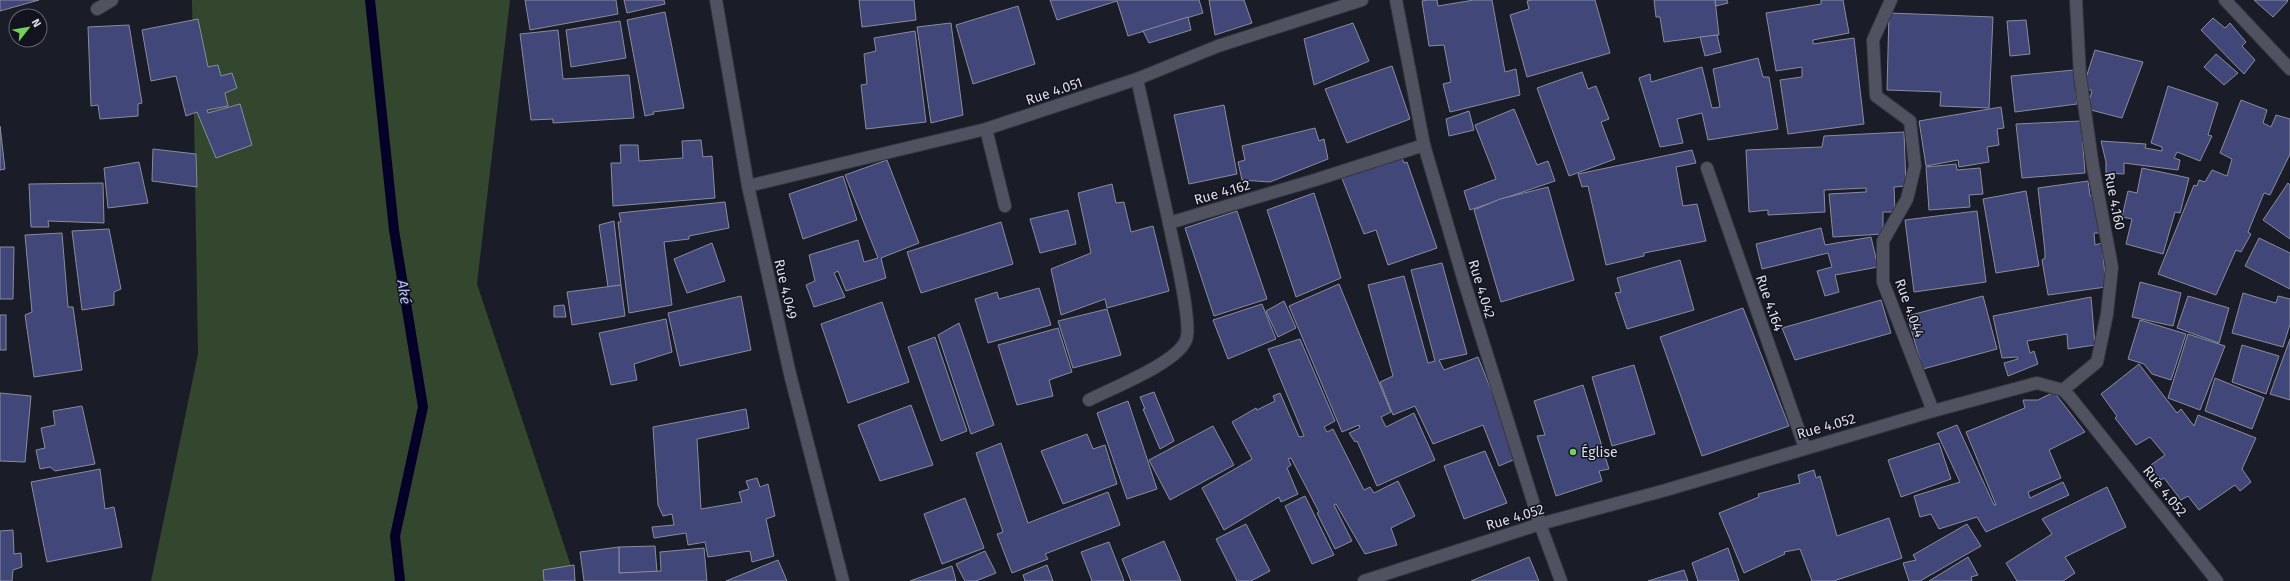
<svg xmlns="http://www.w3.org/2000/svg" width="2290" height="581" font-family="'Fira Sans',sans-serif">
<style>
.green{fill:#32472d}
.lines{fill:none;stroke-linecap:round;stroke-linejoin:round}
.stream{stroke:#050027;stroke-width:10}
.building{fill:#414778;stroke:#898c9b}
.minor-casing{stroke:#353640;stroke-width:14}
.minor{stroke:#505260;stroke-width:12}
.poi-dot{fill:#72d25d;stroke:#12131f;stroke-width:1.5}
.labels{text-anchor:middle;stroke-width:3;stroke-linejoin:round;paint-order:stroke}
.street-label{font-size:14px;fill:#dcdee6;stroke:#12131f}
.poi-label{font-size:14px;fill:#dcdee6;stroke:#12131f;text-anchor:start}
.water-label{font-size:15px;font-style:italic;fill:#b3bdfc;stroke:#12131f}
</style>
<rect width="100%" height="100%" fill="#1a1c28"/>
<path class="green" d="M192,0H510L477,284L576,581H151L198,354Z"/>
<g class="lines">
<path class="stream" d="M370,0L394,230L423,407L395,536L400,581"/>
</g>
<g class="building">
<path d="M0,0H39L0,11Z"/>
<path d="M525,0H616L618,14L530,30Z"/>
<path d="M624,0H664L665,4L627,13Z"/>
<path d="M859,0H914L916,20L862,27Z"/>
<path d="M1050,0H1199L1203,13L1128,36L1117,1L1057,20Z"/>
<path d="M1209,0H1244L1252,23L1215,35Z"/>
<path d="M1427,0H1437L1438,6L1474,0H1492L1505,72L1516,69L1520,95L1450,112L1443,84L1451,82L1444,45L1429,46L1422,1Z"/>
<path d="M1532,0H1595L1610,53L1527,77L1510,15L1529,9L1527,1Z"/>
<path d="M1654,0H1715L1719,35L1664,42L1660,17H1656Z"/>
<path d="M1715,0H1727L1728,3L1716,6Z"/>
<path d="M1821,0H1843L1849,33L1813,40V44L1854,38L1864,124L1788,134L1780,80L1802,77V67L1776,71L1766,13L1821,4Z"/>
<path d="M2254,0H2287L2288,1L2273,17Z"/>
<path d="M1018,6L1035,64L973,84L956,25Z"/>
<path d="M665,12L684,108L653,112L654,114L645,116L627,20Z"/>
<path d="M1889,13L1993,17L1989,108L1940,106L1941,92L1887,90Z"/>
<path d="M1188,17L1191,30L1149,43L1143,31Z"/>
<path d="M2213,18L2225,28L2230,23L2246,42L2242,46L2255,60L2244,74L2201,30Z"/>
<path d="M198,19L208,67L218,65L221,76L232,73L237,88L225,93L228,106L207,110L208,113L240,104L252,145L216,158L197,112L186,116L176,76L151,81L142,30Z"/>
<path d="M2026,20L2030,54L2010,56L2007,21Z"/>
<path d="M620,21L626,58L571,67L566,30Z"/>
<path d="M951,23L963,115L931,123L917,27Z"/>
<path d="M1353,23L1369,61L1314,85L1304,39Z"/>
<path d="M129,25L142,103L138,104V116L100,119L98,105L91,106L88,27Z"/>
<path d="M558,30L563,79L629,75L634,118L553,123V119L531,120L520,34Z"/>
<path d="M915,31L926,122L866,129L861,85L867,84L864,54L876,51L874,38Z"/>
<path d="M1717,35L1721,52L1705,56L1700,37Z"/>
<path d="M2095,50L2143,62L2122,118L2087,109L2092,91L2083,87Z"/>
<path d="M2216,54L2238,73L2224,85L2204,67Z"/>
<path d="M1758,58L1763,77H1769L1778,129L1708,140L1702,113L1677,119L1683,143L1660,147L1639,78L1650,74L1651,82L1702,67L1712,108L1720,107L1713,69Z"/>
<path d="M1392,66L1410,119L1347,143L1325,89Z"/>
<path d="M2074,70L2077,104L2015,112L2011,76Z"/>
<path d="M1582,72L1588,89L1596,86L1609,119L1601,122L1615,159L1569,176L1537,88Z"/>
<path d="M2168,86L2218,103L2208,135L2212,136L2200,161L2177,152L2174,158L2180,160L2178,170L2124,163V174L2106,173V162L2101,141L2146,144L2145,148L2162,151V147L2151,143Z"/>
<path d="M2241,100L2267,110L2263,123L2271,127L2276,115L2290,119V154L2270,195L2264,193L2248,232L2251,234L2241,252L2236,250L2216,295L2158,274L2194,185L2197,186L2199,180L2205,182L2212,170L2227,176L2232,159L2220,153Z"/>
<path d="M1224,105L1237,174L1189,184L1174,115Z"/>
<path d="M2001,107L2004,128L1997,129L1999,145L1987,147L1989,162L1959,167L1958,160L1926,166L1919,121Z"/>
<path d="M1514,109L1537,165L1548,161L1555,181L1470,210L1464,191L1496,179L1475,125Z"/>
<path d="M1469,111L1474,130L1449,136L1446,119Z"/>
<path d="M2081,121L2085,173L2022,178L2016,124Z"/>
<path d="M0,126L5,169L0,170Z"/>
<path d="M1315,128L1319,141L1324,139L1328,159L1270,182L1242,180L1238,162L1245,160L1242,146Z"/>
<path d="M1904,132L1906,186L1894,187L1895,212H1883V234L1833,237L1829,194L1866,192V188L1824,190L1825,212L1768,215V210L1749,212L1746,150L1822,147L1824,136Z"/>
<path d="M701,140L703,157L712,156L715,198L613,206L611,163H621L620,145H638L639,161L683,158L682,141Z"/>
<path d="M153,149L196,154L197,187L152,181Z"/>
<path d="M1692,150L1696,163L1676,167L1683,206L1697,204L1706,241L1644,253V256L1606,265L1588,186L1582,187L1578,174Z"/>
<path d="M1400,153L1404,163L1407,162L1437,248L1388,265L1376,230L1364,234L1341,176Z"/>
<path d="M887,160L919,243L881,258L886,278L846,291L838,271L834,273L845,297L814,307L806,285L815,281L809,255L858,240L864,262L878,258L845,175Z"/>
<path d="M139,162L148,203L108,208L104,168Z"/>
<path d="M1956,164L1957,170L1980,168L1983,194L1969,195L1970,207L1929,210L1926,167Z"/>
<path d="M2142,168L2189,178L2180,213L2175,212L2163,254L2126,244L2132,219L2122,217L2128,191L2137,193Z"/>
<path d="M843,176L857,220L803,239L789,194Z"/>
<path d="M2088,181L2090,196H2094L2099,233H2094L2095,245L2102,243L2106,287L2048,295L2042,260L2045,258V252L2038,188Z"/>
<path d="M103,183L104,223L48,221L49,227H31L29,184Z"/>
<path d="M2288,183L2290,185V239L2263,220Z"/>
<path d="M1112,184L1116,203L1124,202L1131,232L1153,226L1169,291L1107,308L1105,299L1061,315L1051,269L1091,253L1078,193Z"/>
<path d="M1548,187L1574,280L1501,302L1474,210L1500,199Z"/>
<path d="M2026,191L2039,266L1996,273L1983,199Z"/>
<path d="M1314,193L1341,278L1296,297L1267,210Z"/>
<path d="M725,202L729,228L689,236V239L664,242L672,305L629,313L618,222H621L619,213Z"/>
<path d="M1068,210L1076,244L1040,253L1030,219Z"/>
<path d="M1237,211L1267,299L1214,316L1185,228Z"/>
<path d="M1977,211L1986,282L1914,292L1905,220Z"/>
<path d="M614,221L621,285L608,287L599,225Z"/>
<path d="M1001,222L1013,264L921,293L907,252Z"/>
<path d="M1821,228L1825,245L1871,237L1878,267L1835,275L1839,292L1825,296L1817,271L1832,267L1828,253L1762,269L1756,244Z"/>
<path d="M109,229L121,289L114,292V305L82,310L72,231Z"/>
<path d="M62,233L68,307H73L82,370L34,377L25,315L32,312L25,235Z"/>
<path d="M2259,238L2290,253V289L2245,266Z"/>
<path d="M712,243L725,281L687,293L674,259Z"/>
<path d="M0,247H14L13,299H0Z"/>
<path d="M1680,260L1694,310L1627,329L1615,293L1621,292L1617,278Z"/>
<path d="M1442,263L1467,354L1439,360L1444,370L1478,357L1518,458L1499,466L1483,425L1433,444L1415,406L1393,415L1380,382L1393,376L1368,285L1404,276L1428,363L1435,361L1411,270Z"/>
<path d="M2140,282L2181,293L2173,326L2132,317Z"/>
<path d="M1339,284L1391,412L1381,417L1386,427L1414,413L1435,460L1377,486L1357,441L1355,442L1349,433L1360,428L1359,425L1342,432L1289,306Z"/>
<path d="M621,285L625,316L572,325L567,292Z"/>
<path d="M1039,288L1051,325L988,343L975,299L997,292L999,299Z"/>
<path d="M2243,293L2276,303L2278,296L2290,299V324L2283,347L2232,333Z"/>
<path d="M741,296L751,350L680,366L668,313Z"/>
<path d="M1983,296L1997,349L1923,369L1907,316Z"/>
<path d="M2188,296L2229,308L2219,343L2177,328Z"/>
<path d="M2091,297L2095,345L2068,349L2067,334L2027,341L2030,353L2034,351L2038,364L2008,376L2004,363L2018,359L2017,357L2002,358L1993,316Z"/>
<path d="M1881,300L1891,333L1795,360L1782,328Z"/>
<path d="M1284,301L1296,328L1278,337L1266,311Z"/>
<path d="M882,302L909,382L848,403L821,324Z"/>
<path d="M1262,304L1276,339L1228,359L1213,320Z"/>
<path d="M564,305L566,317H554V306Z"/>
<path d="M1743,308L1789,426L1702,456L1660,337Z"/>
<path d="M1107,309L1121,355L1073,368L1058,321Z"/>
<rect x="0" y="315" width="6" height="35"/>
<path d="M666,319L672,352L634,364L637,380L611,385L599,333Z"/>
<path d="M2140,320L2186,334L2171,380L2152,374L2144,364L2128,359Z"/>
<path d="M959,323L994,425L971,434L938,335Z"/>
<path d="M1058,328L1072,372L1049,380L1053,396L1017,405L998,345Z"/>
<path d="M2188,334L2225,346L2200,410L2168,398Z"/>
<path d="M935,337L967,431L941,441L908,347Z"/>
<path d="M1300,339L1335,421L1324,427L1327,432L1333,429L1364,490L1370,487L1374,493L1398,481L1415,516L1391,528L1397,545L1365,554L1336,504L1334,505L1352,541L1335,549L1317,513L1319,512L1291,458L1288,459L1291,465L1287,468L1298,494L1281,502L1279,497L1224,530L1202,488L1252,459L1232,422L1256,408L1257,410L1275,401L1273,396L1280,393L1299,437L1304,436L1268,349Z"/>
<path d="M2290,339V400L2270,394Z"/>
<path d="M2242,345L2279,356L2266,394L2232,382Z"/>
<path d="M2139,364L2177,413L2181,409L2194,426L2198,415L2256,438L2242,469L2251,482L2240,491L2235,485L2199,510L2188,496L2181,500L2164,478L2161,480L2148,467L2165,455L2150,437L2136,445L2115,418L2117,416L2101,394Z"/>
<path d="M1634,365L1655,434L1612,446L1592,377Z"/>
<path d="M2215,378L2264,398L2252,429L2205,411Z"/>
<path d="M1583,385L1609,469L1599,471L1602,481L1556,496L1537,436L1545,435L1534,401Z"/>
<path d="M1154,392L1174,441L1160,449L1143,409H1145L1140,397Z"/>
<path d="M2054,392L2085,432L2049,450L2061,478L2028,492L2030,498L2063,482L2069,495L1986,532L1977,517L1939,529L1931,514L1920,517L1914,496L1960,482L1937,433L1957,425L1994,505H1996L1966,432L2025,408L2023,400H2038Z"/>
<path d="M0,393L31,396L25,462L0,461Z"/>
<path d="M1128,401L1157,489L1127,499L1097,413Z"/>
<path d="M911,405L933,465L880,481L858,425Z"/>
<path d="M82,406L95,464L55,471L50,467L40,469L36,450L45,448L41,428L55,425L53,411Z"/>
<path d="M746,409L749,428L697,439L701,509L742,502L739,492L749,489L746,481L757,478L760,487L768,484L775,516L766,519L774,556L752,562L750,551L708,557L705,542L688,545L686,533L654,538L652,527L674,525L672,514L663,516L658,505L653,427Z"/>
<path d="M1213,426L1234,465L1170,500L1149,460Z"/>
<path d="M1087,434L1093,449L1105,445L1117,484L1063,504L1041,451Z"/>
<path d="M1001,443L1028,523L1108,492L1120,525L1045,554L1048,559L1012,573L997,534L1003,532L976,453Z"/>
<path d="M1939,443L1951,479L1901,497L1888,460Z"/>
<path d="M1485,451L1507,503L1464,519L1444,466Z"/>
<path d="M100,469L105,509L114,507L122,547L47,562L31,482Z"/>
<path d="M1814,470L1816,478L1820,476L1837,536L1889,518L1902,558L1834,581H1812L1800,549L1784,552L1785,554L1744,573L1719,513L1759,497L1758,494L1800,483L1798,475Z"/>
<path d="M2107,487L2126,527L2065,557L2075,573L2063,581H2017L2006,563L2052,534L2042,519Z"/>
<path d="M1305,496L1334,555L1312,564L1285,506Z"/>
<path d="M965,498L984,548L942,564L924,514Z"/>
<path d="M1246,524L1270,571L1251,581H1237L1216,539Z"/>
<path d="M1967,524L1981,546L1920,581H1909L1903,563L1916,560L1913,555Z"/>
<path d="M13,530L14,554L21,553L22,567L13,570L12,581H0V531Z"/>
<path d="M1164,541L1181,581H1131L1122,559Z"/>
<path d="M1109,542L1124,581H1092L1081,552Z"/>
<path d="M655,546L657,572L619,573V547Z"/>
<path d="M619,547V573L661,571L660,552L704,548L707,581H584L580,552Z"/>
<path d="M1728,548L1739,581H1698L1692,563Z"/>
<path d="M985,551L996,573L976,581H965L956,564Z"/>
<path d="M1529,557L1539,581H1471Z"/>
<path d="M1968,557L1978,575L1971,577L1972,581H1929Z"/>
<path d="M778,560L787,581H726Z"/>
<path d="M574,565L575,581H544L543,570Z"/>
<path d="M1047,565L1053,581H1025L1023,575Z"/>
<path d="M952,566L956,581H910Z"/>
<path d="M1684,570L1688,581H1648Z"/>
</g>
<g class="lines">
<defs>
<g id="minor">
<path d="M716,0L748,186L790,374L843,581"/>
<path d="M1396,0L1424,145L1463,278L1540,524L1561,581"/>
<path d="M1891,0L1873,40L1876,96L1910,121L1915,166L1907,199L1883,241V282L1933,411"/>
<path d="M2225,0L2290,69"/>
<path d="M97,9L112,0"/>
<path d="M1137,79L1169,223L1315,180L1424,145"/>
<path d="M986,129L1005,206"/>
<path d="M1707,168L1805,448"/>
<path d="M748,186L986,129L1137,79L1218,46L1362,0"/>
<path d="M2063,390L2097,362L2107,314L2112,267L2093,167L2080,76L2076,0"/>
<path d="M1089,400C1112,388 1177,363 1186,340C1193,324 1173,244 1169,223"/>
<path d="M1364,581L1540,524L1666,490L1933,411L2037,383L2063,390L2070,397L2217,581"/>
</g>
</defs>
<use href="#minor" class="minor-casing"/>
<use href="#minor" class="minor"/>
</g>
<circle class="poi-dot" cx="1573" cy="452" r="4"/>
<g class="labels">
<g class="street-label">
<text transform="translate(1054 91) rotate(-19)" y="5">Rue 4.051</text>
<text transform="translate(1222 192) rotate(-16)" y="5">Rue 4.162</text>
<text transform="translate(2115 201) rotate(79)" y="5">Rue 4.160</text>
<text transform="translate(786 289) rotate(77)" y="5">Rue 4.049</text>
<text transform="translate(1482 289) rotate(73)" y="5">Rue 4.042</text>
<text transform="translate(1770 303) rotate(71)" y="5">Rue 4.164</text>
<text transform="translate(1910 308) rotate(70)" y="5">Rue 4.044</text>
<text transform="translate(1826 426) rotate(-16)" y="5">Rue 4.052</text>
<text transform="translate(2165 491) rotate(51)" y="5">Rue 4.052</text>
<text transform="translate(1515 517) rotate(-17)" y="5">Rue 4.052</text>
</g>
<g class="poi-label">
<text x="1581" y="457">Église</text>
</g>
<g class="water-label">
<text transform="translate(404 292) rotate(81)" y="5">Aké</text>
</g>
</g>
<g transform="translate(28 28) rotate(59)"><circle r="19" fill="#12131f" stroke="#63646f"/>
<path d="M0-3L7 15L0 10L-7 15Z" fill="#72d25d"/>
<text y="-6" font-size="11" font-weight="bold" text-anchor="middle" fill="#dcdee6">N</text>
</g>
</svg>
